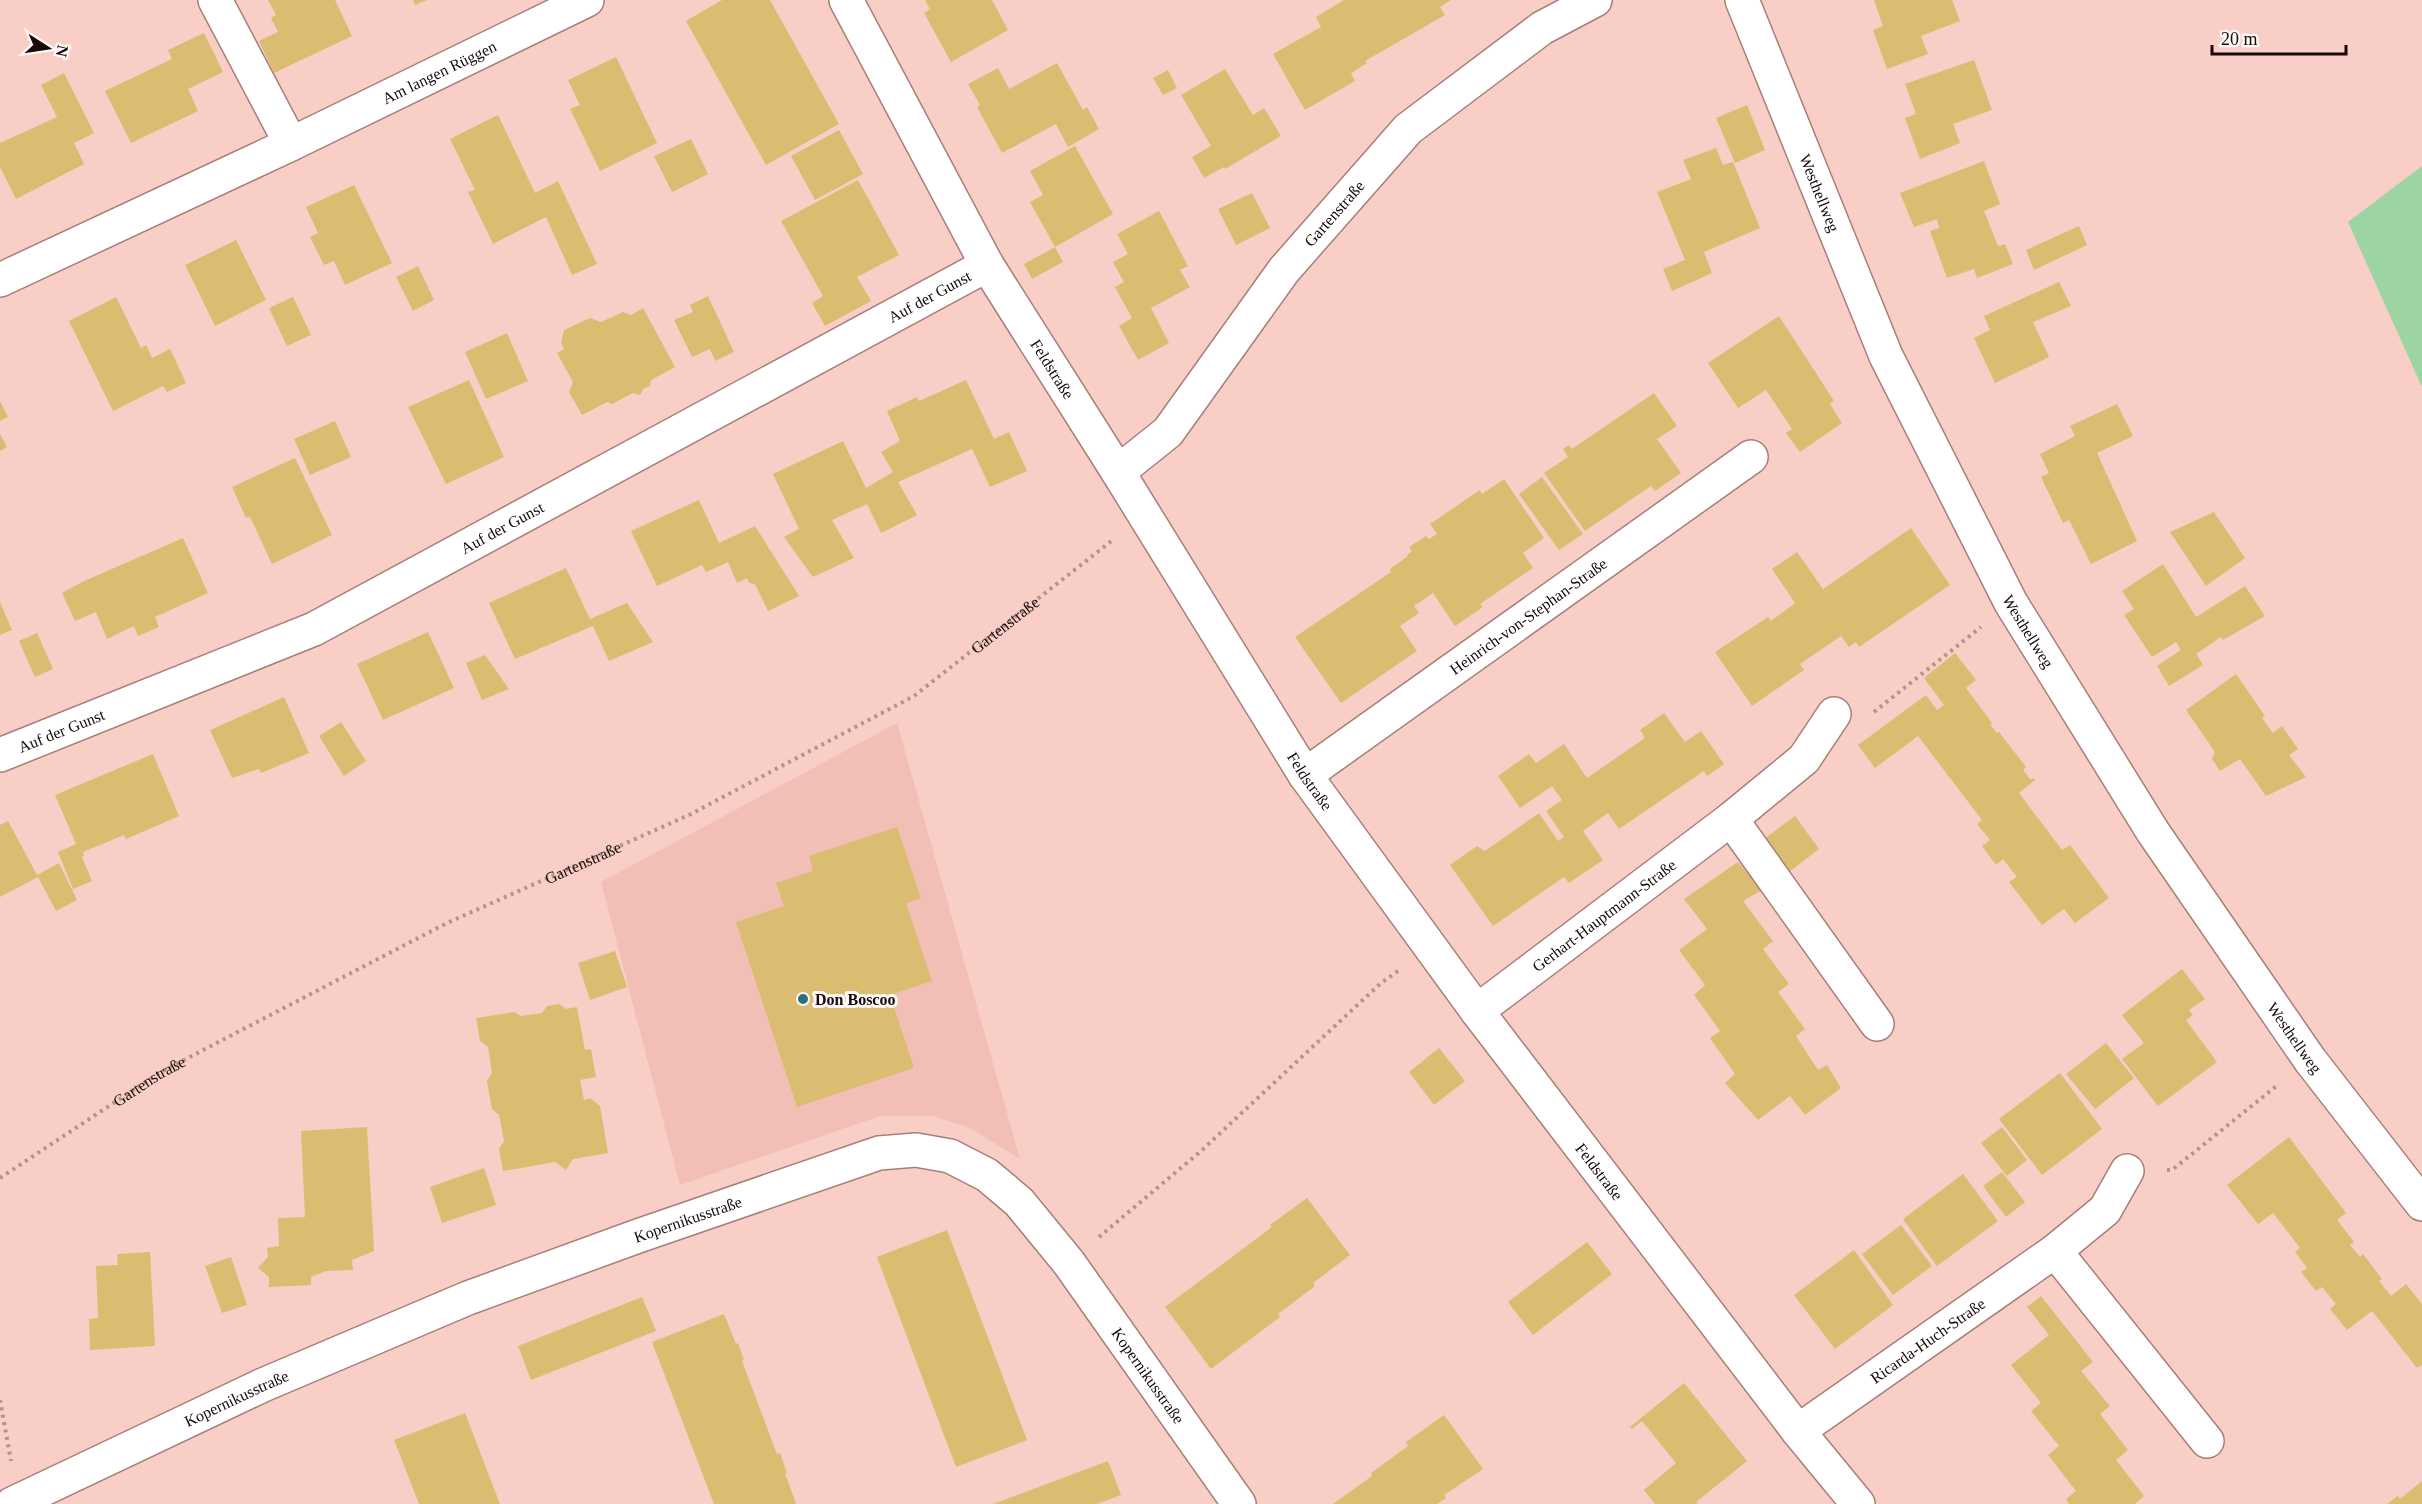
<svg xmlns="http://www.w3.org/2000/svg" width="2422" height="1504" font-family="'Times New Roman',serif">
<style>
.built{fill:#f2bfb7}
.green{fill:#9cd4a4}
.building{fill:#dbbd71}
.lines{fill:none;stroke-linecap:round;stroke-linejoin:round}
.street-casing{stroke:#a77f79;stroke-width:36}
.path{stroke:#b5938d;stroke-width:4;stroke-dasharray:3 4.5;stroke-linecap:butt}
.street{stroke:#fff;stroke-width:33}
.poi-dot{fill:#29717c;stroke:#fef9f8;stroke-width:2}
.labels{text-anchor:middle;stroke-width:6;stroke-linejoin:round;paint-order:stroke}
.street-label{font-size:16px;fill:#160907;stroke:#fef9f8}
.poi-label{font-size:16px;font-weight:bold;fill:#160907;stroke:#fef9f8;text-anchor:start}
</style>
<rect width="100%" height="100%" fill="#f9cec6"/>
<path class="built" d="M897,723L1020,1159L968,1127L932,1116H880L680,1185L601,882Z"/>
<path class="green" d="M2422,166V387L2348,222Z"/>
<g class="building">
<path d="M268,0H335L352,36L274,73L259,41L278,32L271,18L276,15Z"/>
<path d="M413,0H427L415,5Z"/>
<path d="M722,0H770L839,124L766,165L686,21Z"/>
<path d="M925,0H992L1008,30L951,62L924,13L930,9Z"/>
<path d="M1344,0H1451L1440,7L1445,15L1365,61L1367,63L1351,73L1355,81L1305,110L1273,54L1321,27L1316,17Z"/>
<path d="M1874,0H1952L1960,21L1921,36L1928,54L1887,69L1873,30L1883,26Z"/>
<path d="M204,33L223,72L188,89L198,111L131,143L105,91L172,59L168,50Z"/>
<path d="M616,57L657,143L600,171L570,109L580,105L568,80Z"/>
<path d="M1974,60L1992,110L1953,124L1960,143L1920,159L1905,118L1916,114L1905,84Z"/>
<path d="M1057,63L1083,110L1087,107L1099,129L1068,147L1056,124L1002,153L977,107L980,105L968,84L998,68L1009,89Z"/>
<path d="M1225,69L1253,115L1264,108L1281,136L1225,169L1224,167L1204,178L1192,157L1211,146L1181,95Z"/>
<path d="M1168,70L1177,88L1163,95L1153,78Z"/>
<path d="M64,73L94,133L74,143L84,164L16,199L0,167V143L57,117L41,85Z"/>
<path d="M1747,105L1765,150L1735,163L1716,118Z"/>
<path d="M498,115L535,193L558,181L597,264L572,275L546,217L493,244L468,192L475,190L450,139Z"/>
<path d="M839,130L863,174L815,200L791,156Z"/>
<path d="M691,139L708,174L672,192L654,156Z"/>
<path d="M1075,146L1113,214L1055,247L1030,202L1043,195L1030,171Z"/>
<path d="M1716,148L1723,165L1733,162L1760,228L1704,252L1712,273L1672,291L1663,269L1685,260L1657,192L1691,179L1683,160Z"/>
<path d="M1984,161L2000,204L1984,211L1998,246L2005,244L2013,264L1977,278L1974,269L1947,278L1930,231L1939,228L1937,219L1914,227L1900,193Z"/>
<path d="M858,180L899,255L857,277L871,301L825,326L812,303L823,296L781,221Z"/>
<path d="M354,185L392,263L345,285L334,261L324,265L310,237L318,233L306,207Z"/>
<path d="M1252,193L1270,228L1236,245L1218,209Z"/>
<path d="M1159,211L1188,266L1180,270L1190,287L1151,308L1169,343L1138,360L1119,326L1132,318L1115,287L1124,282L1113,262L1128,254L1117,234Z"/>
<path d="M2079,226L2087,245L2034,270L2026,250Z"/>
<path d="M236,240L266,300L215,326L185,265Z"/>
<path d="M1055,247L1063,262L1032,279L1024,264Z"/>
<path d="M418,266L434,300L413,311L396,277Z"/>
<path d="M2059,282L2071,306L2033,322L2049,357L1995,383L1974,338L1990,330L1984,316Z"/>
<path d="M708,296L734,352L715,361L710,349L692,357L674,320L693,312L690,305Z"/>
<path d="M116,297L141,348L146,345L152,358L170,349L186,383L167,392L163,386L113,411L69,321Z"/>
<path d="M293,297L311,335L287,346L269,308Z"/>
<path d="M643,308L675,367L651,380L650,386L643,389L640,395L633,393L612,404L607,402L582,415L569,392L573,382L557,353L564,349L561,343L564,330L590,318L601,322L623,312L631,315Z"/>
<path d="M1779,316L1834,401L1830,404L1842,423L1800,452L1786,433L1792,429L1766,390L1738,408L1708,363Z"/>
<path d="M507,333L528,381L486,399L465,352Z"/>
<path d="M469,380L504,457L446,484L408,407Z"/>
<path d="M966,380L994,439L1009,432L1027,471L990,487L972,449L898,482L917,515L881,533L867,504L832,520L854,558L813,577L784,537L799,529L773,474L843,441L866,488L893,472L881,452L900,441L887,411L917,397L919,401Z"/>
<path d="M1654,393L1677,426L1657,439L1681,473L1655,491L1651,486L1585,531L1544,473L1568,457L1563,449L1569,445L1572,449Z"/>
<path d="M0,401L8,417L0,421Z"/>
<path d="M2117,404L2133,436L2097,453L2137,541L2091,564L2069,520L2063,523L2041,477L2049,473L2040,454L2075,436L2070,426Z"/>
<path d="M335,421L351,457L310,475L294,439Z"/>
<path d="M0,434L7,447L0,451Z"/>
<path d="M295,458L332,535L272,564L250,517L246,518L232,487Z"/>
<path d="M1542,477L1583,534L1559,550L1519,494Z"/>
<path d="M1504,479L1544,538L1523,553L1533,568L1480,604L1483,607L1455,626L1433,593L1414,606L1419,613L1400,626L1417,651L1341,703L1295,637L1391,572L1390,569L1408,556L1407,555L1412,551L1409,547L1426,536L1429,539L1437,534L1430,524L1480,490L1482,494Z"/>
<path d="M699,500L719,543L755,526L799,596L768,611L755,584L749,583L747,578L737,583L728,562L706,572L702,565L657,586L631,531Z"/>
<path d="M2214,512L2245,558L2206,586L2170,532Z"/>
<path d="M1911,528L1950,585L1859,647L1856,642L1849,647L1841,636L1800,664L1804,670L1752,706L1715,652L1768,617L1771,621L1795,603L1772,569L1797,552L1823,589Z"/>
<path d="M183,538L208,593L155,617L159,627L138,636L134,626L107,639L96,612L75,621L62,593L82,582Z"/>
<path d="M2163,564L2196,617L2245,586L2265,616L2223,640L2221,637L2196,654L2203,665L2169,686L2157,666L2181,650L2176,642L2152,657L2124,615L2134,609L2122,591Z"/>
<path d="M566,568L590,619L627,603L653,642L609,661L593,626L515,659L489,603Z"/>
<path d="M0,602L12,630L0,635Z"/>
<path d="M428,632L454,688L383,720L357,664Z"/>
<path d="M37,633L53,669L35,677L19,641Z"/>
<path d="M1955,653L1976,680L1966,688L1992,723L1990,724L1997,733L1999,732L2026,767L2023,770L2031,780L2034,778L2035,780L2019,793L2062,850L2070,845L2109,898L2075,923L2064,909L2042,925L2009,882L2017,877L2003,859L1996,865L1982,846L1990,840L1977,824L1982,820L1918,736L1875,768L1858,745L1926,695L1937,710L1944,705L1924,678Z"/>
<path d="M485,655L509,689L482,700L466,663Z"/>
<path d="M2236,674L2265,716L2262,718L2273,733L2282,726L2298,749L2289,755L2306,777L2266,796L2240,759L2220,771L2212,759L2215,752L2186,710Z"/>
<path d="M284,697L309,753L261,773L259,769L232,778L210,730Z"/>
<path d="M1664,713L1685,742L1701,731L1724,764L1707,776L1704,771L1619,829L1608,813L1583,831L1603,860L1569,883L1564,877L1493,926L1450,865L1477,846L1485,851L1539,813L1558,841L1564,837L1546,811L1562,800L1552,786L1520,808L1498,776L1529,754L1536,763L1564,744L1587,778L1645,738L1640,730Z"/>
<path d="M341,722L366,761L344,776L319,736Z"/>
<path d="M153,754L179,816L126,839L124,835L83,852L84,856L82,857L92,881L73,889L58,852L76,844L55,795Z"/>
<path d="M1795,816L1819,849L1789,872L1764,839Z"/>
<path d="M8,821L37,875L59,863L77,900L56,911L38,877L0,897V825Z"/>
<path d="M897,827L921,898L906,903L932,981L890,995L914,1068L797,1107L736,922L784,906L776,883L813,871L809,856Z"/>
<path d="M1738,862L1762,890L1743,901L1773,941L1763,949L1789,984L1778,992L1805,1029L1796,1036L1818,1070L1827,1065L1841,1088L1805,1115L1790,1096L1758,1120L1725,1083L1735,1074L1710,1038L1720,1031L1694,995L1705,985L1679,950L1707,929L1684,899Z"/>
<path d="M615,951L627,987L590,1000L578,963Z"/>
<path d="M2182,969L2205,999L2189,1010L2193,1015L2186,1020L2217,1062L2158,1106L2122,1059L2144,1043L2122,1015Z"/>
<path d="M559,1004L566,1009L577,1007L585,1050L591,1049L596,1077L580,1080L584,1100L590,1098L600,1106L608,1153L573,1159L566,1170L555,1162L503,1171L499,1149L504,1141L499,1115L492,1109L487,1081L492,1073L488,1047L480,1041L476,1018L514,1012L521,1016L542,1013L547,1006Z"/>
<path d="M2106,1043L2134,1078L2095,1109L2066,1074Z"/>
<path d="M1439,1048L1465,1081L1434,1105L1409,1072Z"/>
<path d="M2060,1073L2102,1129L2042,1175L1999,1119Z"/>
<path d="M367,1127L374,1251L352,1260L353,1270L326,1271L311,1277V1285L269,1287V1277L258,1268L268,1257L267,1248L279,1246L278,1218L305,1217L301,1131Z"/>
<path d="M2002,1127L2027,1160L2007,1176L1981,1143Z"/>
<path d="M2289,1137L2346,1213L2337,1220L2354,1242L2350,1245L2360,1257L2363,1254L2382,1279L2379,1281L2391,1296L2406,1284L2422,1304V1365L2417,1368L2372,1311L2347,1330L2330,1309L2336,1304L2322,1287L2316,1291L2301,1272L2307,1268L2295,1252L2300,1248L2273,1213L2258,1224L2227,1185Z"/>
<path d="M484,1168L496,1205L442,1223L430,1187Z"/>
<path d="M2002,1172L2025,1202L2006,1217L1983,1186Z"/>
<path d="M1963,1174L1998,1221L1937,1266L1903,1219Z"/>
<path d="M1307,1198L1350,1255L1313,1283L1315,1286L1278,1314L1280,1317L1211,1369L1165,1307L1272,1227L1270,1225Z"/>
<path d="M1901,1225L1932,1266L1893,1295L1862,1254Z"/>
<path d="M947,1230L1027,1440L956,1467L877,1257Z"/>
<path d="M1587,1242L1612,1274L1533,1335L1508,1302Z"/>
<path d="M1854,1250L1893,1305L1835,1349L1794,1295Z"/>
<path d="M150,1252L155,1346L90,1350L89,1319L98,1318L96,1266L118,1265L117,1254Z"/>
<path d="M231,1257L247,1305L222,1313L205,1266Z"/>
<path d="M2041,1296L2093,1362L2081,1371L2110,1406L2100,1414L2128,1450L2116,1460L2144,1496L2135,1504H2069L2066,1499L2076,1491L2048,1455L2059,1446L2031,1411L2041,1403L2011,1365L2049,1335L2027,1307Z"/>
<path d="M642,1297L656,1331L531,1380L518,1346Z"/>
<path d="M724,1314L736,1344L738,1343L744,1360L742,1361L777,1454L780,1453L787,1473H785L796,1504H714L652,1342Z"/>
<path d="M1684,1383L1747,1461L1696,1502L1698,1504H1655L1644,1490L1676,1463L1642,1421L1632,1429L1630,1427Z"/>
<path d="M465,1413L500,1504H419L394,1440Z"/>
<path d="M1444,1415L1483,1469L1444,1495L1446,1498L1437,1504H1333L1372,1476L1371,1473L1408,1446L1406,1442Z"/>
<path d="M1108,1461L1121,1495L1097,1504H993Z"/>
<path d="M2422,1481V1504H2387L2398,1496L2400,1499Z"/>
</g>
<g class="lines">
<defs>
<g id="street">
<path d="M215,0L291,144"/>
<path id="s2" d="M846,0L987,265L1118,472L1305,775L1477,1011L1798,1431L1858,1504"/>
<path id="s3" d="M1742,0L1886,356L2011,603L2153,832L2310,1060L2422,1204"/>
<path id="s4" d="M0,280L291,144L587,0"/>
<path id="s5" d="M1118,472L1168,432L1284,270L1408,129L1542,28L1595,0"/>
<path id="s6" d="M0,755L314,629L987,265"/>
<path id="s7" d="M1305,775L1751,457"/>
<path d="M1731,819L1877,1024"/>
<path id="s8" d="M1477,1011L1731,819L1804,759L1834,714"/>
<path d="M2055,1251L2207,1441"/>
<path id="s9" d="M1798,1431L2055,1251L2105,1210L2127,1171"/>
<path id="s10" d="M12,1504L263,1385L468,1298L638,1236L879,1153L916,1150L950,1156L987,1175L1019,1202L1069,1263L1239,1504"/>
</g>
</defs>
<use href="#street" class="street-casing"/>
<g class="path">
<path d="M1874,712L1981,627"/>
<path d="M2167,1170H2172L2279,1084"/>
<path id="s1" d="M0,1178L159,1073L447,923L689,815L914,696L1114,539"/>
<path d="M1099,1237L1201,1151L1381,983L1398,971"/>
<path d="M0,1400L11,1461"/>
</g>
<use href="#street" class="street"/>
</g>
<circle class="poi-dot" cx="803" cy="999" r="6"/>
<g class="labels">
<g class="street-label">
<text dy="6" stroke="none"><textPath href="#s4" startOffset="486">Am langen Rüggen</textPath></text>
<text dy="6" stroke="none"><textPath href="#s3" startOffset="208">Westhellweg</textPath></text>
<text dy="6" stroke="none"><textPath href="#s5" startOffset="339">Gartenstraße</textPath></text>
<text dy="6" stroke="none"><textPath href="#s6" startOffset="1038">Auf der Gunst</textPath></text>
<text dy="6" stroke="none"><textPath href="#s2" startOffset="423">Feldstraße</textPath></text>
<text dy="6" stroke="none"><textPath href="#s6" startOffset="552">Auf der Gunst</textPath></text>
<text dy="6" stroke="none"><textPath href="#s7" startOffset="274">Heinrich-von-Stephan-Straße</textPath></text>
<text dy="6" stroke="none"><textPath href="#s1" startOffset="1150">Gartenstraße</textPath></text>
<text dy="6" stroke="none"><textPath href="#s3" startOffset="694">Westhellweg</textPath></text>
<text dy="6" stroke="none"><textPath href="#s6" startOffset="66">Auf der Gunst</textPath></text>
<text dy="6" stroke="none"><textPath href="#s2" startOffset="909">Feldstraße</textPath></text>
<text dy="6" stroke="none"><textPath href="#s1" startOffset="664">Gartenstraße</textPath></text>
<text dy="6" stroke="none"><textPath href="#s8" startOffset="159">Gerhart-Hauptmann-Straße</textPath></text>
<text dy="6" stroke="none"><textPath href="#s3" startOffset="1180">Westhellweg</textPath></text>
<text dy="6" stroke="none"><textPath href="#s1" startOffset="178">Gartenstraße</textPath></text>
<text dy="6" stroke="none"><textPath href="#s2" startOffset="1395">Feldstraße</textPath></text>
<text dy="6" stroke="none"><textPath href="#s10" startOffset="734">Kopernikusstraße</textPath></text>
<text dy="6" stroke="none"><textPath href="#s9" startOffset="158">Ricarda-Huch-Straße</textPath></text>
<text dy="6" stroke="none"><textPath href="#s10" startOffset="1308">Kopernikusstraße</textPath></text>
<text dy="6" stroke="none"><textPath href="#s10" startOffset="248">Kopernikusstraße</textPath></text>
</g>
<g class="poi-label">
<text x="815" y="1005">Don Boscoo</text>
</g>
</g>
<g transform="translate(48 48) rotate(102)" stroke="#fef9f8" stroke-width="4.5" paint-order="stroke">
<path d="M0-4.5L10 22L0 15L-10 22Z" fill="#160907"/>
<text y="-9" font-size="16" font-weight="bold" text-anchor="middle" fill="#160907">N</text>
</g>
<path d="M2212 45v9h134v-9" fill="none" stroke="#160907" stroke-width="3"/>
<text x="2221" y="45" font-size="18" fill="#160907" stroke="#fef9f8" stroke-width="4.5" paint-order="stroke">20 m</text>
</svg>
